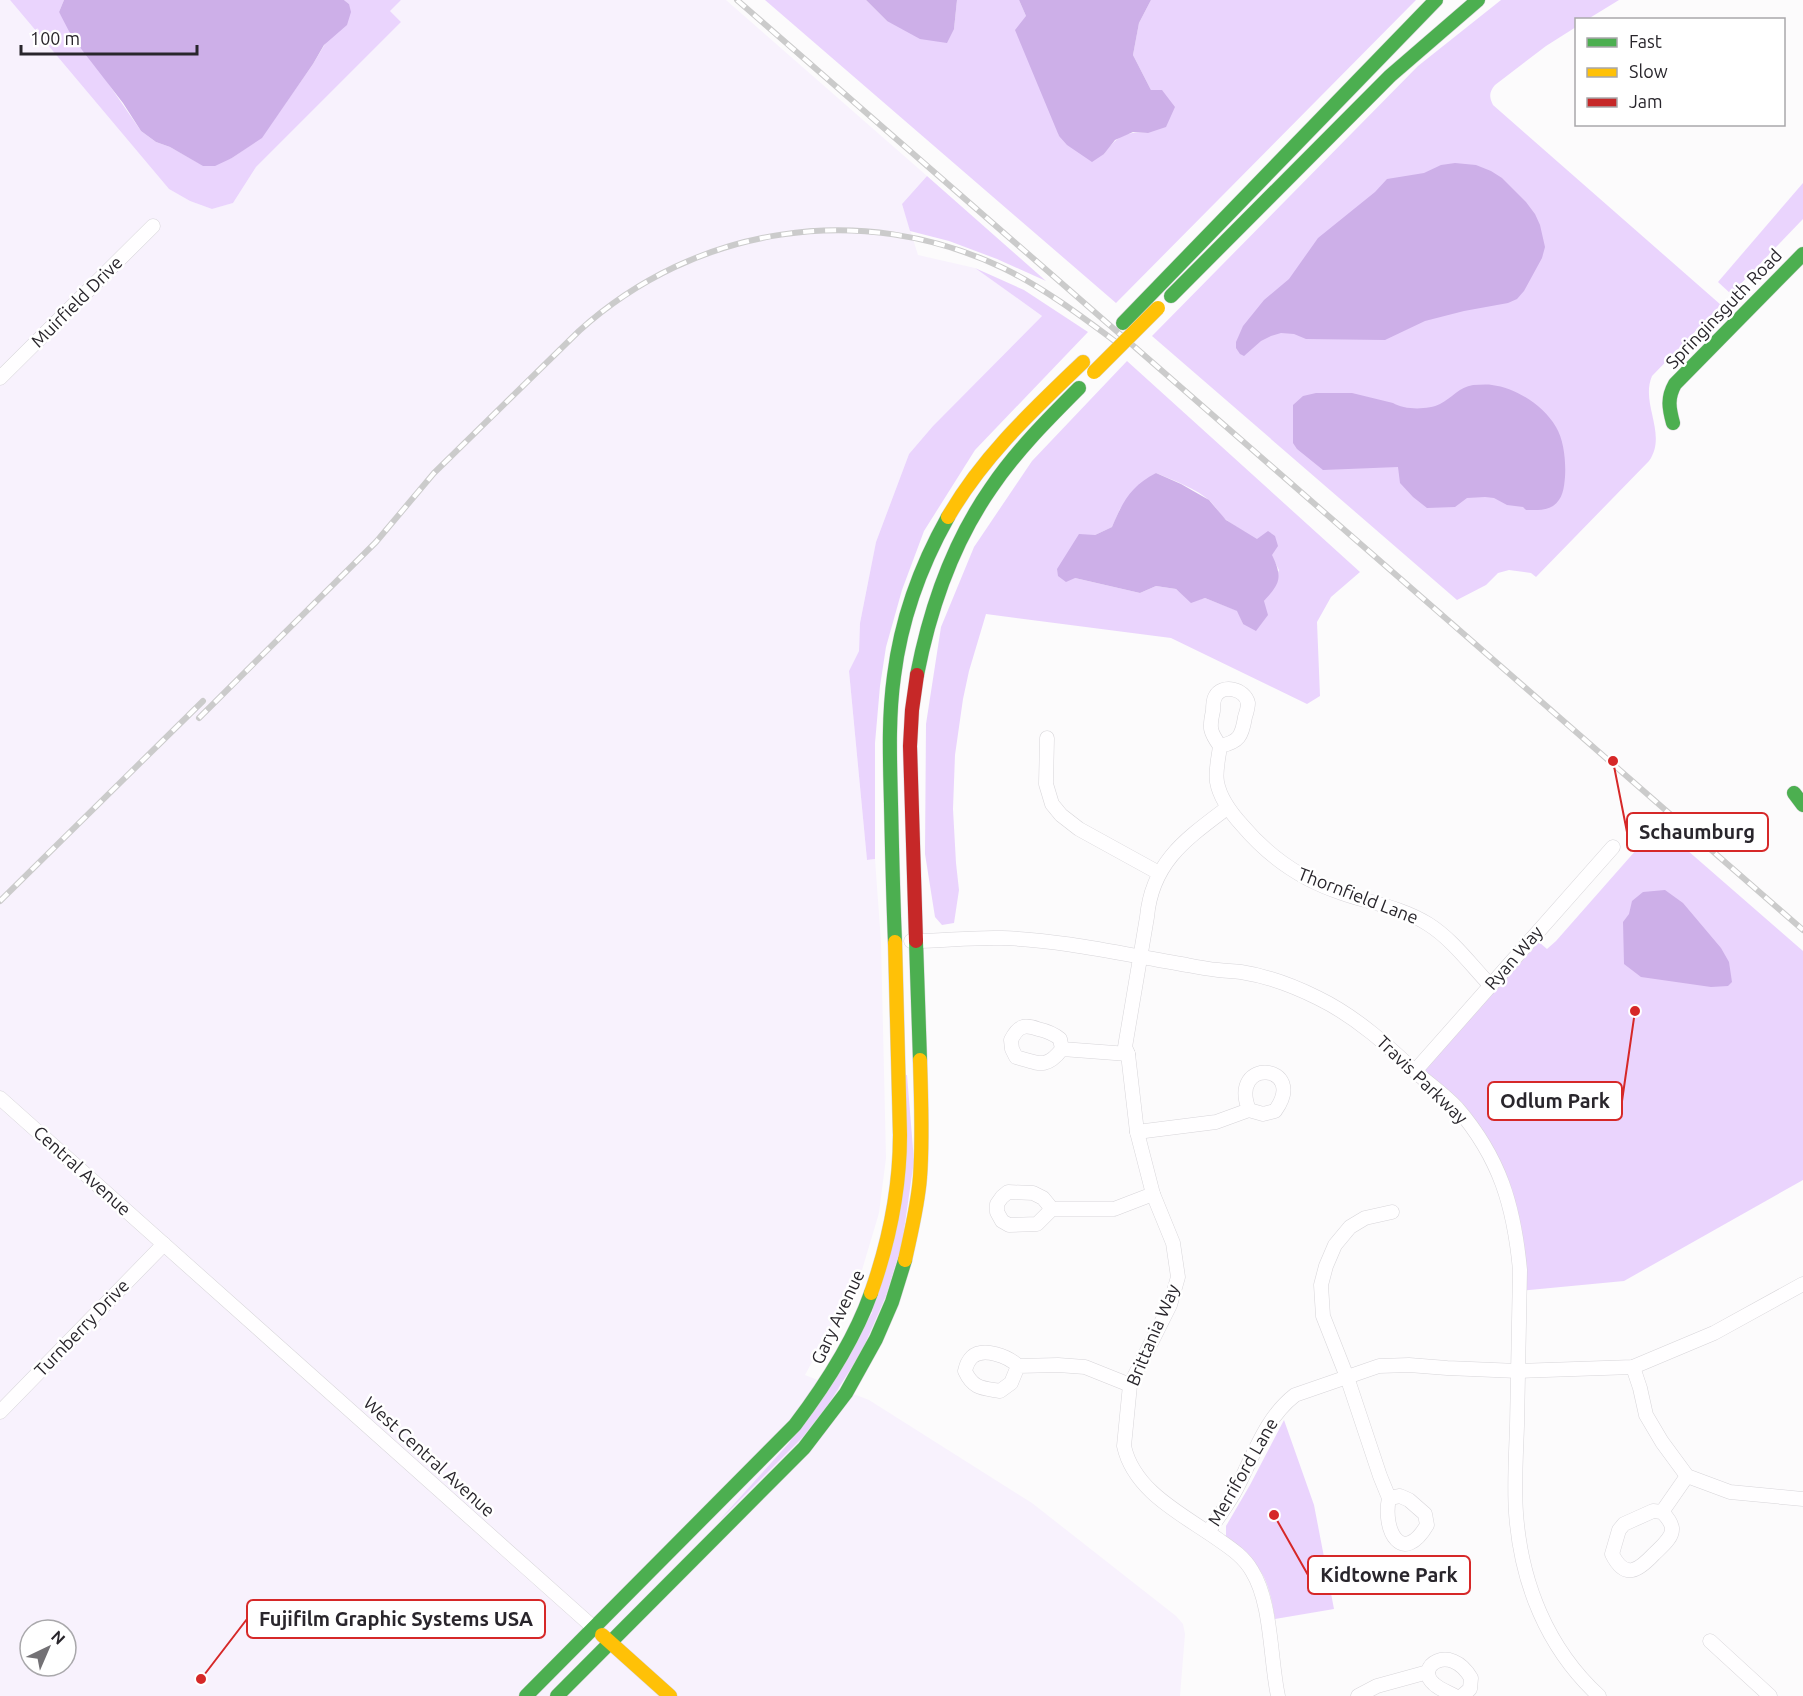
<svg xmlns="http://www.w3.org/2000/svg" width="1803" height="1696" font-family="Ubuntu,sans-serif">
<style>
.built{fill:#f8f2fd;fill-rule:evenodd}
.green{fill:#ead4fd;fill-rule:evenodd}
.water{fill:#cdafe8}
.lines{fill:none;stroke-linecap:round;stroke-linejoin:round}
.street-casing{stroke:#d7d5d9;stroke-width:15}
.fast-casing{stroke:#d7d5d9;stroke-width:15}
.slow-casing{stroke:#d7d5d9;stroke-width:15}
.jam-casing{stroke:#d7d5d9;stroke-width:15}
.street{stroke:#fffeff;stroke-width:14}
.fast{stroke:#4caf50;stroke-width:14}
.slow{stroke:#ffc107;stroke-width:14}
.jam{stroke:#c62828;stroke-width:14}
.rail-casing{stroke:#cbcbcb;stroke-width:6}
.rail{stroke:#fff;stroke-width:4;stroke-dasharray:11;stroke-linecap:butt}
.slow-bridge-casing{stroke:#d7d5d9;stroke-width:15;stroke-linecap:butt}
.slow-bridge{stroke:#ffc107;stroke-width:14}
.labels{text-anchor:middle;stroke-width:5;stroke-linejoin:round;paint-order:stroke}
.street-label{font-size:18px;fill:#29262c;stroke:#fff}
.leader{fill:none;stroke:#d62828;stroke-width:2}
.callout-dot{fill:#d62828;stroke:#fff;stroke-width:2}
.callout{fill:#fff;stroke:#d62828;stroke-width:2}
.callout-label{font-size:20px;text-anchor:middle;font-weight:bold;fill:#29262c}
</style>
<rect width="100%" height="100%" fill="#fcfbfc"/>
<path class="built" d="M0,0H10L169,189L190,201L212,209L233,203L256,167L401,22L390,11L401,0H726L927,176L902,204L918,255L975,268L1042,316L933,426L909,454L876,542L860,623L859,651L849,671L867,860L875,859L881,942L886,1158L879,1213L862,1270L805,1375L869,1400L1032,1503L1176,1616L1183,1624L1185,1634L1180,1696H0ZM30,1630H66V1666H30Z"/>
<g class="green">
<path d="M10,0H64L59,12L141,131L156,142L170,147L204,166L232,158L262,137L313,64L349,4L344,0H401L390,11L401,22L256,167L233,203L212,209L190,201L169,189Z"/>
<path d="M765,0H866L887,21L954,29L957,0H1019L1026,16L1059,136L1104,154C1117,136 1126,131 1148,133L1151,90L1133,55L1139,23L1151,0H1416L1116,303Z"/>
<path d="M1501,0H1619L1588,19L1576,20V27L1546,46L1495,85C1489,92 1489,97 1493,105L1721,305L1652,376C1640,404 1668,434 1649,461L1536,577L1531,573L1509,570L1498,573L1486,585L1457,600L1152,336L1418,66Z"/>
<path d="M927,176L1046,281L997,259L949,241L910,231L902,204Z"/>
<path d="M1803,183V219L1731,294L1718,282Z"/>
<path d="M975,268L1024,290L1088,332L975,450L924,531L902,590L886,647L880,686L875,743V859L867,860L849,671L859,651L860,623L876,542L909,454L933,426L1042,316Z"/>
<path d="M1127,361L1360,572L1331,597L1317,622L1320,696L1307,704L1171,638L986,614L969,671L963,699L955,755L953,809L956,863L959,890L954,923L942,925L935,917L925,854L926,724L941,627L974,547L1032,461ZM1156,473C1173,480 1197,489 1210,501C1217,508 1221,517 1229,522C1254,539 1264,540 1279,570L1264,601L1243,624L1238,611L1205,598L1191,602L1176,589L1156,586L1140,593L1075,578L1095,535L1112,527L1120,509Z"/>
<path d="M1656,823L1803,951V1180L1624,1281L1519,1291L1517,1235L1484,1145L1415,1071L1533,937L1547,949L1556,941L1637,849Z"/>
<path d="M906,1075H907L914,1161L902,1244L886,1296L862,1351L828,1405L802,1438L717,1523L789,1443L872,1313Z"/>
<path d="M1284,1420L1314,1505L1334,1609L1275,1619C1268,1575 1261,1564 1226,1538V1526L1250,1485Z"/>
</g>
<g class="water">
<path d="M64,0H344L349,4L351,12L347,25L324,45L313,64L262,138L232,158L215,166H203L170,147L156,142L141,131L123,103L72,37L59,12Z"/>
<path d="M866,0H957L954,29L947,43L920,39L887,21Z"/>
<path d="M1019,0H1151L1139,23L1133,55L1151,90H1162L1175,107L1166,127L1148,133L1133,132L1115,140L1104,154L1092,162L1067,145L1059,136L1015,30L1026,16Z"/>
<path d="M1455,163L1476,165L1491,171L1502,178L1526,202L1535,214L1540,225L1545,247L1542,258L1524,291L1517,299L1508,303L1464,311L1425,321L1385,340L1306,339L1294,334L1281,333L1271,336L1261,341L1244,356L1240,354L1236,348V342L1243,326L1264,300L1289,279L1318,238L1375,192L1387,179L1424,173L1441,165Z"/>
<path d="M1473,385C1479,385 1486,384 1492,385C1516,388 1543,405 1556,427C1564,440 1566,462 1565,477C1564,488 1563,499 1553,506C1545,511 1535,510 1526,510L1523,507L1507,505L1494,498L1485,497L1467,498L1455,507L1427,508L1413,497L1400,483L1398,467L1323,470L1297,449L1293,443V405L1303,396L1316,393H1352L1393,403C1404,410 1428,410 1440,404C1452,398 1459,387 1473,385Z"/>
<path d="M1156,473L1181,484L1209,500L1226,520L1257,539L1268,531L1275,536L1278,546L1272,555C1283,578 1280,583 1264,601L1268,615L1256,631L1243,624L1237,611L1205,598L1191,603L1176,589L1156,586L1140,593L1075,578L1066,582L1058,576L1057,569L1079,534L1095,535L1112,527C1123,501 1131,486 1156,473Z"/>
<path d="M1665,890L1683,903L1721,948L1729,962L1732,982L1728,986L1711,987L1641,977L1624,964L1623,922L1629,914L1632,901L1643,892Z"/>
</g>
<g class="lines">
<defs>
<g id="street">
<path d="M0,378L153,226"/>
<path d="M1047,738L1046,784L1052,804L1061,815L1079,829L1159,873"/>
<path d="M1220,746C1210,732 1209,728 1213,711C1213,707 1213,701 1215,697C1222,683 1245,689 1248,703C1248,707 1246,714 1245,717C1242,736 1239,742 1220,746C1219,756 1215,771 1217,782C1220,799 1231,813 1242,825C1269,857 1302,880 1342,893C1371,903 1403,908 1428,924C1452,939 1471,965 1490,985"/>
<path d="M1227,808C1186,839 1152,862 1147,917L1125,1047L1128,1054L1137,1132L1153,1194L1173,1243L1178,1277L1170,1305L1130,1385L1124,1446C1134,1492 1184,1515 1219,1540C1232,1549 1244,1557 1252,1571C1272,1603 1270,1659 1278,1696"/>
<path d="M911,941C941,941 972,937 1002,938C1064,940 1126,955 1187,965C1197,967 1208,969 1218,970C1226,971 1233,971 1241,972C1267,976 1294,986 1318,998C1357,1017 1388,1046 1419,1075C1432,1086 1446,1096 1457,1108C1500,1158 1514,1206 1520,1270C1519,1322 1518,1374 1517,1426C1516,1455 1514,1485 1516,1513C1521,1583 1547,1648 1599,1696"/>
<path d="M1062,1049L1060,1039C1053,1033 1047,1031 1038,1029C1024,1024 1018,1026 1011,1040L1012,1049L1016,1057C1038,1063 1046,1070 1062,1049L1128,1054"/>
<path d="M1415,1071L1613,847"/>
<path d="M0,1098L594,1628"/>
<path d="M1137,1132L1216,1122L1249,1110L1263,1114L1275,1111C1309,1064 1228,1056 1249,1110"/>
<path d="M1052,1209L1043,1198L1033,1193L1008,1192L1002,1197L997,1204V1212L1002,1221L1009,1225L1037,1224L1052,1209H1114L1153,1194"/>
<path d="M1018,1366C1008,1356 983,1347 972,1357C968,1361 966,1366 965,1371C973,1389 983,1388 1000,1391L1011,1383L1018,1366L1058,1365L1085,1367L1130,1385"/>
<path d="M1633,1367L1640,1388L1646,1415L1662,1442L1687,1476L1730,1492L1803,1499"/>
<path d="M0,1412L164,1244"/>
<path d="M1389,1498C1382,1532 1403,1566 1427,1525L1425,1514L1409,1500L1400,1496L1389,1498L1380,1476L1347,1377L1323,1316L1321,1285L1326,1266L1335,1245L1350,1227L1365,1218L1392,1212"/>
<path d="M1662,1512C1666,1516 1671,1521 1672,1528C1673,1538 1661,1547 1654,1554C1638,1571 1625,1580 1612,1554L1619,1530L1624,1524L1653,1511L1662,1512L1687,1476"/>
<path d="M1208,1532C1217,1519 1226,1507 1234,1493C1253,1459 1263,1420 1295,1395L1379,1366L1409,1365L1447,1368L1518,1371L1633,1367L1714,1333L1803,1284"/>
<path d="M1710,1641L1770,1696"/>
<path d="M1358,1696L1377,1686L1428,1672"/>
<path d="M1455,1696C1448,1692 1439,1689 1434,1684C1414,1667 1450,1642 1471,1678L1470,1689L1462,1696"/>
</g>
<g id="fast">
<path d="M1171,296L1390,76L1478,0"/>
<path d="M1123,323L1436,0"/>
<path d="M1673,423C1669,408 1667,398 1675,384L1803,254"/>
<path d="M917,675C930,608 952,544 991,488C1016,451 1048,419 1079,388"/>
<path d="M1794,793L1803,805"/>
<path d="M916,941L920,1060"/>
<path d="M895,942C893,896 892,850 891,804C890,762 888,719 894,676C901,620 921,565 948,517"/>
<path d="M526,1696L795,1425C826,1384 854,1341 871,1293"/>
<path d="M557,1696L804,1448L846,1393L876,1339L892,1302L905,1260"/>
</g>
<g id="slow">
<path d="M948,517C983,456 1033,410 1083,362"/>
<path d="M905,1260C911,1232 918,1205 920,1177C923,1138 921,1099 920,1060"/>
<path d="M871,1293C889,1242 900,1189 900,1135L895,942"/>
<path d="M602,1635L670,1696"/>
</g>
<path id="jam" d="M916,941L910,746L912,710L917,675"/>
</defs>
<use href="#street" class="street-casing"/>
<use href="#fast" class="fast-casing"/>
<use href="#slow" class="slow-casing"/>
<use href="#jam" class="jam-casing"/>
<use href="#street" class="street"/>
<use href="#fast" class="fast"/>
<use href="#slow" class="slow"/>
<use href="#jam" class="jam"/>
<defs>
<g id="rail">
<path d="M737,0L1803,930"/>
<path d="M199,718L376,542L434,473L579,331C695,226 861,200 1003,268C1046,289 1085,319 1124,348"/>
<path d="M0,901L203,701"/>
</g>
</defs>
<use href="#rail" class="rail-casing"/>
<use href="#rail" class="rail"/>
<defs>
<path id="slow-bridge" d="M1094,372L1158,308"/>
</defs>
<use href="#slow-bridge" class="slow-bridge-casing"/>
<use href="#slow-bridge" class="slow-bridge"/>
</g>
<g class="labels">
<g class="street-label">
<text transform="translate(77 302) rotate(-45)" y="6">Muirfield Drive</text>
<text transform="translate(1724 309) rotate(-46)" y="6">Springinsguth Road</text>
<text transform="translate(1358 896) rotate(21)" y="6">Thornfield Lane</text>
<text transform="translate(1514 958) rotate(-49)" y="6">Ryan Way</text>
<text transform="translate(1422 1080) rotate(44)" y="6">Travis Parkway</text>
<text transform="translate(82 1171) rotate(42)" y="6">Central Avenue</text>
<text transform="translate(838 1317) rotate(-65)" y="6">Gary Avenue</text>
<text transform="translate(82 1328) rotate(-46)" y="6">Turnberry Drive</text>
<text transform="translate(1153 1335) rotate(-67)" y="6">Brittania Way</text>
<text transform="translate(429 1457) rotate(42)" y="6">West Central Avenue</text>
<text transform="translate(1243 1472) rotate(-60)" y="6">Merriford Lane</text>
</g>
</g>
<path class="leader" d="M1613 761L1627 832M1635 1011L1622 1101M1274 1515L1308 1575M201 1679L247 1619"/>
<g class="callout-dot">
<circle cx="1613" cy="761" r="6"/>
<circle cx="1635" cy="1011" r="6"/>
<circle cx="1274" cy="1515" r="6"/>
<circle cx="201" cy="1679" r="6"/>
</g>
<g class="callout">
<rect x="1627" y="813" width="141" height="38" rx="6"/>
<rect x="1488" y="1082" width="134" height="38" rx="6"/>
<rect x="1308" y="1556" width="162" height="38" rx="6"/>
<rect x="247" y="1600" width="298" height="38" rx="6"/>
</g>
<g class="callout-label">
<text x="1697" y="839">Schaumburg</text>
<text x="1555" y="1108">Odlum Park</text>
<text x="1389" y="1582">Kidtowne Park</text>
<text x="396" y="1626">Fujifilm Graphic Systems USA</text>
</g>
<rect x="1575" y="18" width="210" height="108" fill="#ffffff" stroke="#a9a8ab" stroke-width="1.5"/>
<rect x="1587" y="38" width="30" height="9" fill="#4caf50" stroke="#a9a8ab" stroke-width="1.5"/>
<text x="1629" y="48" font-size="18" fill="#29262c">Fast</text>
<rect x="1587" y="68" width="30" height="9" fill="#ffc107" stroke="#a9a8ab" stroke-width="1.5"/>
<text x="1629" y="78" font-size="18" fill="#29262c">Slow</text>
<rect x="1587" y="98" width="30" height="9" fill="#c62828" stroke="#a9a8ab" stroke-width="1.5"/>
<text x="1629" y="108" font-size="18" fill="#29262c">Jam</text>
<g transform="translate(48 1648) rotate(44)"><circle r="28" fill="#ffffff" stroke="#a9a8ab" stroke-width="1.5"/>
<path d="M0-4.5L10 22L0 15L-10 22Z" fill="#737175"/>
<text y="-9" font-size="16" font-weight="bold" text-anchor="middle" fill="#29262c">N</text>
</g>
<path d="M21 45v9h176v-9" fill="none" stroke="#29262c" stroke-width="3"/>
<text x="30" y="45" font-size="18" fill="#29262c" stroke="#ffffff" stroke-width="4.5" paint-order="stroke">100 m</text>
</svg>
